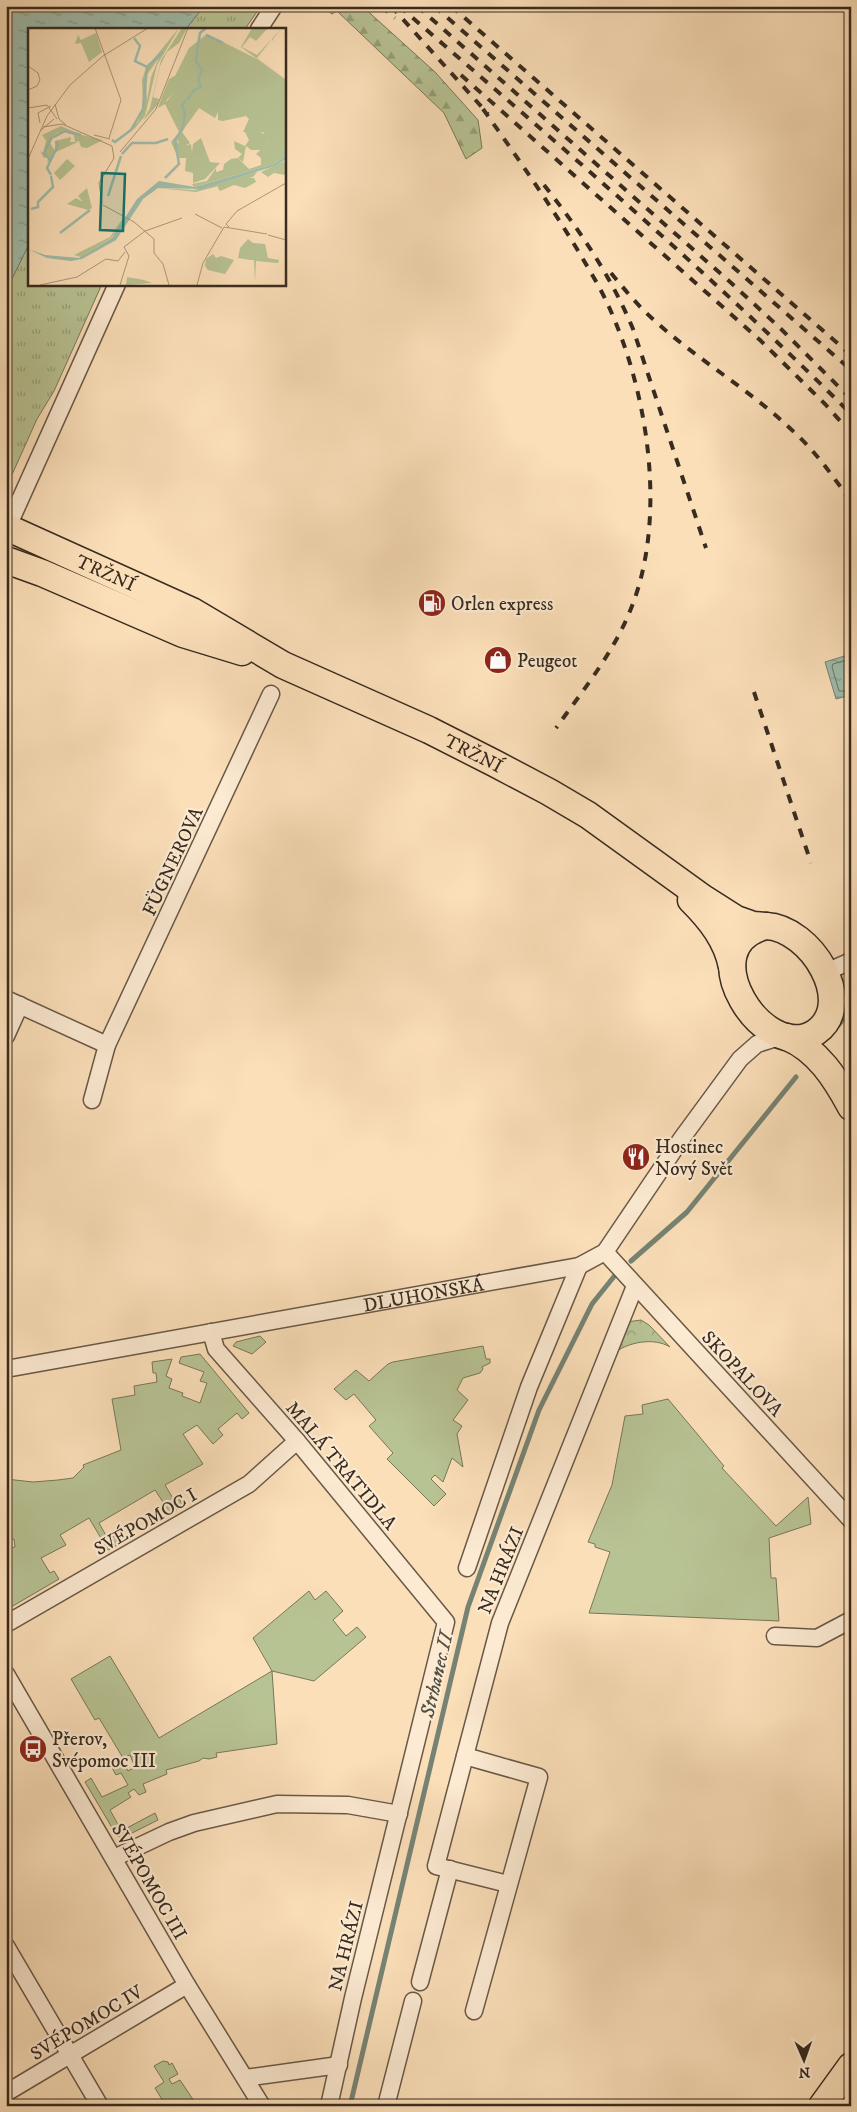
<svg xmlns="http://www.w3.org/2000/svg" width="857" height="2112" font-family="'IM FELL DW Pica',serif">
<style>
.grass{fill:url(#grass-tufts);stroke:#78775a}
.forest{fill:url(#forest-firs);stroke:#78775a}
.park{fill:url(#park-crowns);stroke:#78775a}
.garden{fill:#b8c394;stroke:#78775a}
.water{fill:url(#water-ripples);stroke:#768374}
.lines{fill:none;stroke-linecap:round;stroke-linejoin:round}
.shore{stroke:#6c7466;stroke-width:1}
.stream{stroke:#768374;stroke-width:5}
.street-casing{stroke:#695846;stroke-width:19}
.primary-casing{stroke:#382b1f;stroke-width:29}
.street{stroke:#fcead2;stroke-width:16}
.primary{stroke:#fbdfb9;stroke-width:26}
.rail{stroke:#382b1f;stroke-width:4;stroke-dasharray:9 9;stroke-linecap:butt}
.labels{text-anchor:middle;stroke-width:4.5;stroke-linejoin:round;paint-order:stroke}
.street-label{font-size:19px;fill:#382b1f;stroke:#fcead2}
.poi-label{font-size:19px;fill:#382b1f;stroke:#fcead2;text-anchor:start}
.water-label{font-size:20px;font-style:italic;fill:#525042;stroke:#fcead2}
.inset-river{fill:none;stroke:#9fbdac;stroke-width:2.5}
.inset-road{fill:none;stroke:#ad977b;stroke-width:1}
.view{fill:#0f766e;fill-opacity:0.15;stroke:#0f766e;stroke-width:2.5}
.inset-edge{fill:none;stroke:#382b1f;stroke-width:2.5}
</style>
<defs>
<pattern id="grass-tufts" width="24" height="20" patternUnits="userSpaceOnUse" patternTransform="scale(1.25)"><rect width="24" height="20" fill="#b8c394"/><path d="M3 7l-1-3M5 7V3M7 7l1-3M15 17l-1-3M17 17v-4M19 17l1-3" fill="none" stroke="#979f78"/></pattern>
<pattern id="forest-firs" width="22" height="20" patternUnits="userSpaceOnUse" patternTransform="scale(1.25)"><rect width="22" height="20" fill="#b8c394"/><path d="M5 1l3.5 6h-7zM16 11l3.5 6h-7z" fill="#979f78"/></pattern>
<pattern id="park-crowns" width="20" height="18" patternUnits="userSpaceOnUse" patternTransform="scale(1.25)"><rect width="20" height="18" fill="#b8c394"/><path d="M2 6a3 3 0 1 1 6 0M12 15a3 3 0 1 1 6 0" fill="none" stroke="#979f78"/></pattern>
<pattern id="water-ripples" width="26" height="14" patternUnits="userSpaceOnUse" patternTransform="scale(1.25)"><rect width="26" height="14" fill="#9fbdac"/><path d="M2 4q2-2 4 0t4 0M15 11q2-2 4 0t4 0" fill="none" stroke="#839a8b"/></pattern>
</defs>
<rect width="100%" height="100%" fill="#fbdfb9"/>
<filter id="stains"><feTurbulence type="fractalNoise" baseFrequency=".004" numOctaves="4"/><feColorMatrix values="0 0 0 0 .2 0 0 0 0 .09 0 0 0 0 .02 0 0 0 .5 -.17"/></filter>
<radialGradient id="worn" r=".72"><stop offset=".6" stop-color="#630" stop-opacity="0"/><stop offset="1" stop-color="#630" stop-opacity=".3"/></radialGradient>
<g class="grass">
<path d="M204,6H261L245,29H186Z"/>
<path d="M29,244V284H102L54,391L37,419L6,488V291Z"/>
</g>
<path class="forest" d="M321,6H362L435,72L478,120L482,148L466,159L444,113L337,11L332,14Z"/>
<path class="park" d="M641,1320L649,1325L670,1347C654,1337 627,1342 613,1354L627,1322Z"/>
<g class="garden">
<path d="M260,1336L266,1342L252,1354L233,1346L236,1342Z"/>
<path d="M483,1346L486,1359H490V1363L482,1367L483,1369L480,1373L463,1378L457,1390L468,1400L453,1420L462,1426L457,1434L463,1467L452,1458L443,1482L435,1475L431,1479L446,1494L434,1506L387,1459L393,1453L369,1426L376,1420L354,1394L346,1400L334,1389L356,1370L369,1381L388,1364L393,1362Z"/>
<path d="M200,1354L249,1413L242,1419L237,1413L218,1429L223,1435L213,1444L197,1425L183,1434L203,1464L165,1485L174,1500L179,1498L183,1506L164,1517L162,1514L166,1512L161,1504L163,1502L155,1490L150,1493L99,1523L108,1539L114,1536L119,1544L108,1550L89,1518L60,1535L66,1545L41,1558L50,1573L54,1571L59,1579L6,1610V1549L15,1547L14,1539L8,1540L6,1534V1479L33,1482L58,1480L73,1478L84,1467L83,1465L121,1450L112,1399L135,1395L134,1386L157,1382L156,1373H153L152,1362L172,1359L166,1376L172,1379L169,1388L183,1393L182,1396L200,1403L207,1383L200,1381L204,1372L179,1363L181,1357Z"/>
<path d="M668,1399L724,1466L722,1468L776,1526L808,1497L811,1524L769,1538L771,1578H776L779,1621L589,1613L610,1552L595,1547V1544L588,1542L612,1485L625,1416L643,1414L642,1405Z"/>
<path d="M309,1591L315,1600L326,1591L343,1611L333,1620L346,1636L357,1627L366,1637L314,1681L272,1671L277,1744L216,1753L217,1757L209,1759L203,1758L199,1761L166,1770L167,1774L143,1784L146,1792L139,1795L134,1789L128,1793L131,1797L110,1810L120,1828L125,1829L155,1813L158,1820L124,1837L117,1836L85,1782L91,1778L102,1797L128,1785L121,1773L116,1775L111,1766L122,1760L128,1771L135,1767L130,1755L123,1758L99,1718L95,1720L71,1679L110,1656L159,1738L272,1671L253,1638Z"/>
<path d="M163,2061L168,2062L169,2065L172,2063L178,2074L169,2079L172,2084L180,2080L196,2104L192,2106H166L155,2088L164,2082L154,2066Z"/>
</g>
<g class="water">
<path d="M6,6H204L186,29H29V244L6,291Z"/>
<path d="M851,654V695L836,699L825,662Z"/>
</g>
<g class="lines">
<path class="shore" d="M851,659L833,664L832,667L839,691H851"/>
<g class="stream">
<path d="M836,1028L851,1010"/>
<path d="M631,1261L687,1212L796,1077"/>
<path d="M350,2106L468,1607L539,1410L592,1304L616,1274"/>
</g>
<defs>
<g id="street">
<path d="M259,29L274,6"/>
<path d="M6,531L117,284"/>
<path d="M826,972L851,961"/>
<path d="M6,999L107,1045"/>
<path d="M6,1036L20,1005"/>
<path d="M92,1100L107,1045L271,694"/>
<path d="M605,1252L851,1520"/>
<path d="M211,1332L216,1349L297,1441L446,1622L353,1998L329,2106"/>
<path id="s1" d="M6,1369L579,1266L605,1252L682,1138L740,1059L757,1044L776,1038L786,1037"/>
<path d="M467,1568L529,1387L579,1266"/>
<path d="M6,1624L249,1484L297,1441"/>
<path d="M775,1636L817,1638L851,1620"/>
<path d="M6,1674L187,1985L262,2106"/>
<path d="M465,1756L539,1777L474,2011"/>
<path d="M114,1858L169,1832L194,1823L277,1804L348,1805L399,1814"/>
<path d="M508,1884L436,1866L500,1623L635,1286"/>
<path d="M6,1946L100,2106"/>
<path d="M420,1982L450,1869"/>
<path d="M245,2078L339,2065"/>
<path d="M6,2093L187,1985"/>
<path d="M386,2106L413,2001"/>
</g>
<g id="primary">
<path id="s2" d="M6,527L192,611L283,665L429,730L494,763L549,792L588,815L703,898L736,919L753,925L766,926"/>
<path d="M6,560L42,573L183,634L242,652"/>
<path d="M691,900C710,919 727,940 732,967"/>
<path d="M766,926C811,928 857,1003 816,1032C765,1067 687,946 766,926Z"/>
<path d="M787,1037C818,1050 836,1079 851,1107"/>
<path d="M822,2106L851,2066"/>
</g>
</defs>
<use href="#street" class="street-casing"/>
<use href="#primary" class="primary-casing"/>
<use href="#street" class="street"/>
<use href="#primary" class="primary"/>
<g class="rail">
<path d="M381,6L395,18"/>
<path d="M391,6L488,114"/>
<path d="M399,6C552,139 707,270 851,414"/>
<path d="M417,6L729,281L779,327L851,399"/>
<path d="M434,6L851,370"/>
<path d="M451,6L851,355"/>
<path d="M461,75L760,340L825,404L851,433"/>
<path d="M483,109C517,157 550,204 580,254C590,271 601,289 609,307C648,393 667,516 632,606C615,651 584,689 556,728"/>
<path d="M544,185C579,229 611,276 633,329L706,548"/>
<path d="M611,273C625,290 639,307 655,321C699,361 752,391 795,433C817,453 833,477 851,501"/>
<path d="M754,692L811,863"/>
</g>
</g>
<defs>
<symbol id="fuel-disc" viewBox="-11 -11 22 22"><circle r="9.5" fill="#8f2418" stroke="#fcead2"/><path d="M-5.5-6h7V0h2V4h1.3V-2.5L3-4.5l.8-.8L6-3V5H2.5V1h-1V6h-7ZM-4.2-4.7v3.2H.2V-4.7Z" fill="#fff"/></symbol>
<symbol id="shop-disc" viewBox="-11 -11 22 22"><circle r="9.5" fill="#8f2418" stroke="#fcead2"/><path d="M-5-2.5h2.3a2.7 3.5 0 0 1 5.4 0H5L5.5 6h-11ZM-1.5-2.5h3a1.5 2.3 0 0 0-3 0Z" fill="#fff"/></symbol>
<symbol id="restaurant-disc" viewBox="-11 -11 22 22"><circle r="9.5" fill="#8f2418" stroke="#fcead2"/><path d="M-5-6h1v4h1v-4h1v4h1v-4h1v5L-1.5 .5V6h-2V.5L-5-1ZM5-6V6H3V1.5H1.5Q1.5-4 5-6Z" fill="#fff"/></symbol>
<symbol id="bus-disc" viewBox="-11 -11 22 22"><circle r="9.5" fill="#8f2418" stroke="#fcead2"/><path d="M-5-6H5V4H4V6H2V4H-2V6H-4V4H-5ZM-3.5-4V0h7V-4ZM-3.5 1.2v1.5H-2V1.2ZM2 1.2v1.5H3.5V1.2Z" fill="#fff"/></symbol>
</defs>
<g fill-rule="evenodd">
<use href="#fuel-disc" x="416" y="587" width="32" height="32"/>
<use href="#shop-disc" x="482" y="644" width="32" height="32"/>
<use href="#restaurant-disc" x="620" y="1141" width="32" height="32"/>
<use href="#bus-disc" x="17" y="1733" width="32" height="32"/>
</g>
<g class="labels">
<g class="street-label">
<text dy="7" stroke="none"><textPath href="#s2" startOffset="110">TRŽNÍ</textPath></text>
<text dy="7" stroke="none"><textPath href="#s2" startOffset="520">TRŽNÍ</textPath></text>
<text transform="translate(172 861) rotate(-65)" y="7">FÜGNEROVA</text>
<text dy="7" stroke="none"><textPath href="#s1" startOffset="424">DLUHONSKÁ</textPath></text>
<text transform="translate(743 1373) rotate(47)" y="7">SKOPALOVA</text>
<text transform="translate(342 1465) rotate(50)" y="7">MALÁ TRATIDLA</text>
<text transform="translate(145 1521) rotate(-30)" y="7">SVÉPOMOC I</text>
<text transform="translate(500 1570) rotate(-68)" y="7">NA HRÁZI</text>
<text transform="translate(150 1881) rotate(60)" y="7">SVÉPOMOC III</text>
<text transform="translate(345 1946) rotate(-76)" y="7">NA HRÁZI</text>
<text transform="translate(86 2022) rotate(-31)" y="7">SVÉPOMOC IV</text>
</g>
<g class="poi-label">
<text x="451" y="610">Orlen express</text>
<text x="517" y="667">Peugeot</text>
<text x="655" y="1153">Hostinec<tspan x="655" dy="22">Nový Svět</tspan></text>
<text x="52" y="1745">Přerov,<tspan x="52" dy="22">Svépomoc III</tspan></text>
</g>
<g class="water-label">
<text transform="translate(436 1675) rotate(-77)" y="7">Strhanec II</text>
</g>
</g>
<g transform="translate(28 28)">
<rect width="258" height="258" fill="#fbdfb9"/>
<path d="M224,0H240L228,13L222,9L214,19L229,27L254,0L245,11L247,14L244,11L229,30L257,51L213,19ZM68,5L74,24L61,34L53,15L47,16L50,7L53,12ZM148,47L150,51L145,65L135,76L132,74L141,51ZM154,104L162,115L157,118L163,116L164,124L160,130H151L148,114L151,115L148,109ZM39,131L47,138L32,152L26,145ZM229,144L225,149L168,164L130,160L166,162ZM95,190L93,198L83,210L53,229L46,227L82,209Z" fill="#b8c394"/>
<path d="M151,0L129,37L117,88L107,100L87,115L110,94L115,78L114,52L118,40ZM131,30L123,49L119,73L118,48ZM154,0H159L151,15L139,24L132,38L125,69L131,71L130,76L115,93L122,80L133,32ZM179,6L229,31L257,51V128L246,136L166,159L164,156L179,153L188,140V144L195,142L196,136L203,131L210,130L221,141L233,137V130L228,126L241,114L235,104H215L221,91L218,88L195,93L190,92V84L187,90L171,80L153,105L149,108L150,130L143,114L151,104L137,76L130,80L132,74L139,73L145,65L148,46L161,20ZM38,103L46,107L35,104L21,113L27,123V113L43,109L42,114H50L28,124L19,135L21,128L16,130L12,123L15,125L18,113L23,109L32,104Z" fill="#b8c394" fill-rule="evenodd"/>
<path d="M185,226L188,230L193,228L206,232L197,246L180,242L177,238L178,231Z" fill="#b8c394"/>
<path d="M173,110L182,134L192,135L177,151L165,155V145L157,143L158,131L164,124L165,116Z" fill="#b8c394"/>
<path d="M33,98L54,107L75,112L59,120L53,119L51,113L47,114L46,107L38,103L29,105L19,114L14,107ZM230,103L238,107L241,114L235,122H223L218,118L215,134L210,130L214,126L207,121L206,113L217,118L221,112L217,104ZM257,133V147L246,145L240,149L233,144ZM220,150H226L228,154L217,160L206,157L192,163L190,160V156ZM59,160L64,180L60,182L39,176L48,170L55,174L50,168ZM220,211L225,215L237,216L240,230L251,232L250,235L228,233L227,254L226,232H222V253V232L210,230L212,220ZM99,249L116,252L124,255L98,257Z" fill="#b8c394"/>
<path d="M257,128V132L247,138L173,161L130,160L115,171L88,212L54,231L43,233L19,230L0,221L17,227L51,230L84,210L109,171L131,153L167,159L246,136Z" fill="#9fbdac"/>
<path class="inset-river" d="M178,7L195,15M106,10L112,18L107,33L119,39L115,80M119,39L135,24M159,72L166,62L173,59L170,52L174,42L168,33L169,23L172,5L178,0M26,109L37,103L53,107M84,112L87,114L103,102L115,81M94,126L104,115H128L140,111M22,132L16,125L24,109M23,147L19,140L30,117L28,113M137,150L151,136L147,112L154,102L157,86L154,77L158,72M80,168L93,128M3,181L10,179V174L25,159L23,148M32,205L62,182"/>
<path class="inset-road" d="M67,0L93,72L81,110M0,38L10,45L12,52L9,58L0,62M27,76L31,91L38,97M0,80L19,77L29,91M12,95L10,85L23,78M15,99L34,96L84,118L86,130L71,155L74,175M12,103L26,91M66,107L82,111M92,124L128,81L160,0M0,131L19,88L42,57L75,28L120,0M75,177L106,194L126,211V225L135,236L141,257M167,186L194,200M201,199L198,196L209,183L258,155M240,207L258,212M12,257L49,249L78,231L90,233L97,224M92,257L101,228L96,219L117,203L154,190M169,257L175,235L196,199L239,206"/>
<path class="view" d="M74,145L97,146L95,203L72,202Z"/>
<rect width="258" height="258" class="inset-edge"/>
</g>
<rect width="857" height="2112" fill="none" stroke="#fbdfb9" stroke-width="25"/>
<rect x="8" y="8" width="842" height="2097" fill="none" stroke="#382b1f" stroke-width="2.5"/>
<rect x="12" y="12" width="832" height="2087" fill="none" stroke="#382b1f"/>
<g transform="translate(804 2060) rotate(178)" stroke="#fcead2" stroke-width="4" paint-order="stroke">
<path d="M0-4L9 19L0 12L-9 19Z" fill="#382b1f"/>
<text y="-8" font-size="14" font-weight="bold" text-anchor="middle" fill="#382b1f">N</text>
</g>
<rect width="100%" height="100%" filter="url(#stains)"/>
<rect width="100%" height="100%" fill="url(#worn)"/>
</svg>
